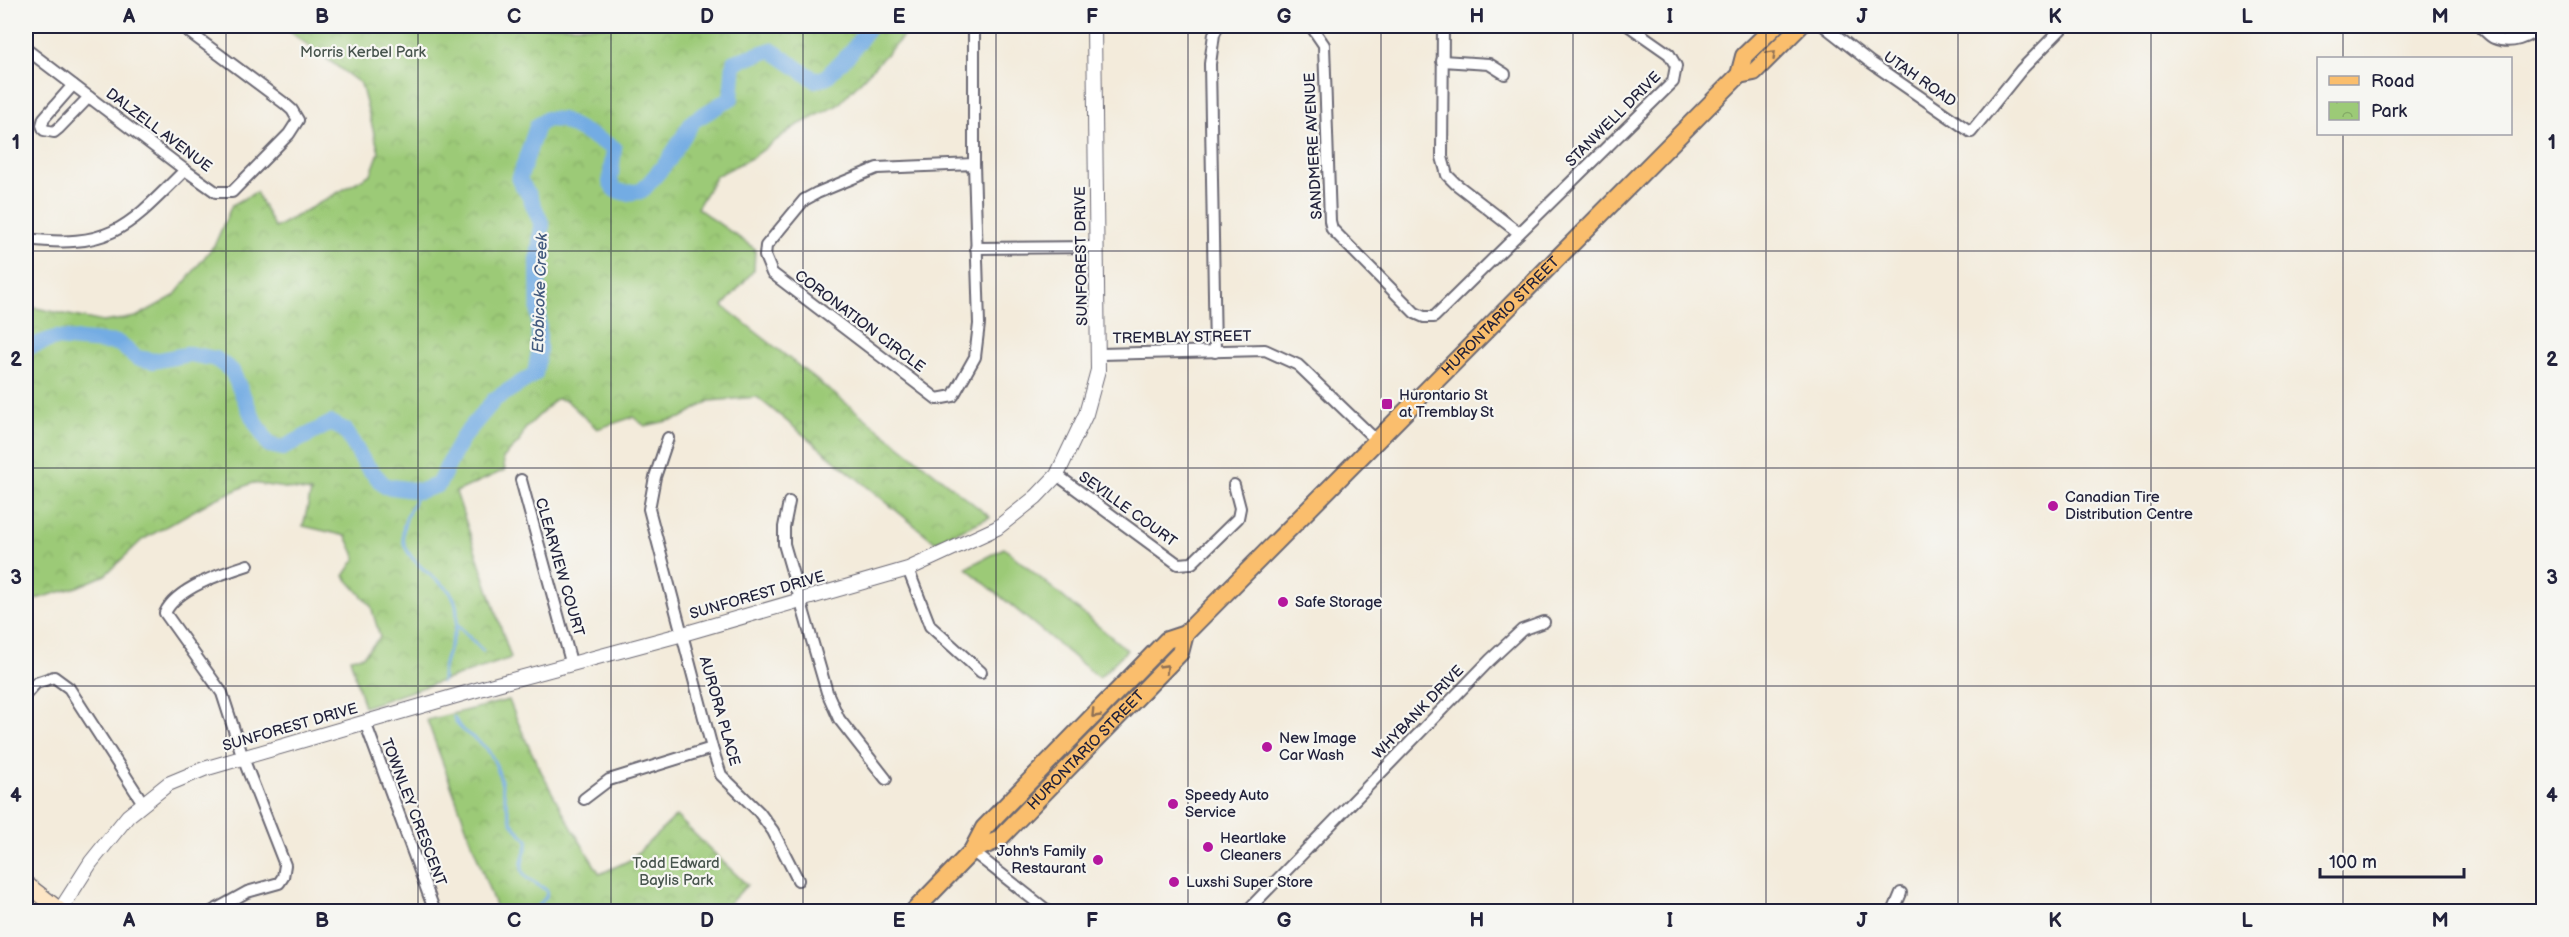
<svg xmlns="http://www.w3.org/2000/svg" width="2569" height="937" font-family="'Balsamiq Sans',sans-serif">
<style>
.green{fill:#9cca77;stroke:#5f7659;stroke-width:1.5}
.park{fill:url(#park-crowns);stroke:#5f7659;stroke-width:1.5}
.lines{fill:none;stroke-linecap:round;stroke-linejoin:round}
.stream{stroke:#73ace3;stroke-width:3}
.river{stroke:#73ace3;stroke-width:16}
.minor-casing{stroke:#6b6873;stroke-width:14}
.tertiary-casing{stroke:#6b6873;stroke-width:16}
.secondary-casing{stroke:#6b6873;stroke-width:18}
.primary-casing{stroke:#6b6873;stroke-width:20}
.minor{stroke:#fff;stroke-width:10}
.tertiary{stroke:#fff;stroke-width:14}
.secondary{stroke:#fde5c5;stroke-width:15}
.primary{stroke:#fabe6d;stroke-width:16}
.oneway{stroke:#8e7054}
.grid{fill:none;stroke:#22223b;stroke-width:1.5;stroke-opacity:0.55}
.poi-dot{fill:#b5179e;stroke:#f6f6f2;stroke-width:2}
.labels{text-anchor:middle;stroke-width:4.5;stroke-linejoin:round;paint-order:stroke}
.park-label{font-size:15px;fill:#47544d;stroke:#f6f6f2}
.street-label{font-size:15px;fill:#22223b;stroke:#f6f6f2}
.poi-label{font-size:15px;fill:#22223b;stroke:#f6f6f2;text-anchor:start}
.water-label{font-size:16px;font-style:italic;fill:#42597e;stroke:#f6f6f2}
.neatline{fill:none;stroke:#22223b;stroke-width:2}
.grid-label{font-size:20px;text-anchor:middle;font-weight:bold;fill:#22223b}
</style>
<defs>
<pattern id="park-crowns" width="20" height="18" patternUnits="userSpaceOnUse" patternTransform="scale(1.5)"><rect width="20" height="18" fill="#9cca77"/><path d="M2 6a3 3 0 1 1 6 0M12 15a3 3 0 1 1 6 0" fill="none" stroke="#86ad68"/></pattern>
</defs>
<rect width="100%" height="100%" fill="#f6f6f2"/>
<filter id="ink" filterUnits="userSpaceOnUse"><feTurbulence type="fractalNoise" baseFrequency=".0167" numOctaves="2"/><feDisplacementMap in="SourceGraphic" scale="12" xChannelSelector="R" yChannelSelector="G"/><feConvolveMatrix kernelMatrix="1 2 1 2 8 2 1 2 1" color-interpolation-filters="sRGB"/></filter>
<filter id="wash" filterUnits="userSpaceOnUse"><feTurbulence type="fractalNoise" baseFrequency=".008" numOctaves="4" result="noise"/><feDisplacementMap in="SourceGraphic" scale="24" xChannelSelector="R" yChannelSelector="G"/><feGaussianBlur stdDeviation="1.35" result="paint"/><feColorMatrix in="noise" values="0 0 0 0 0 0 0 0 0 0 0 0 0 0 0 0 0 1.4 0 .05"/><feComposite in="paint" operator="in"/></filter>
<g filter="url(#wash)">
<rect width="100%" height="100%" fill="#f3ebdb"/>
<path class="green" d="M1004,548L1127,650L1099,678L966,568Z"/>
<g class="park">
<path d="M282,26H913L838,105L796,126L753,157L716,176L697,208L755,249L754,270L723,306L990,517L935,542L757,397L709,401L681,418L645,426L633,417L597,429L566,400L556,399L525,429L519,442L503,458L505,470L456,492L511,658L364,707L350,658L363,656L380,637L371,606L344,576L356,558L346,536L303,526L311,492L252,483L211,501L142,540L105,575L77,587L29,601L26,604V306L103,322L136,317L174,296L215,244L232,205L256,192L275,228L371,174L379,152L361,84Z"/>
<path d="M509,700C533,762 565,818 600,874L630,860L676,816L747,885L722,911H497L427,720Z"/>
</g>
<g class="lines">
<g class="stream">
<path d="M420,491C394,535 396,549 437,580C447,588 453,593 456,605C462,636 441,652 442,682"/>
<path d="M457,625L483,651"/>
<path d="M454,717C460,734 479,738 489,752C503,773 503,800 512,823C515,829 523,835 528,840C527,852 516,866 526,877C532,883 541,885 547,891L546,897L536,909V912"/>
</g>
<path class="river" d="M26,348L55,338L118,343L137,358L154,361L190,354L216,359L232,371L253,418L269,445L283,448L331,423L345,430L365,464L385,486L420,491L438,485L462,438L495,399L535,374L539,351L538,259L542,225L529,195L519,180L537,126L547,119L562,120L614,148L610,182L615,190L626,193L642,191L668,161L693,121L731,98L734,62L771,50L815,80L825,78L851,52L870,26"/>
</g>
</g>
<g filter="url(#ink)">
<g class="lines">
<defs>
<g id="minor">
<path d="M1311,26L1324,45L1330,221L1332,229L1415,313L1424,317H1434L1673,82L1676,66L1669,54L1629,26"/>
<path d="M1443,26L1442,157L1447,175L1456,184L1519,233"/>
<path d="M1824,26L1870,62L1971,132L2021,70L2064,26"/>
<path d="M2479,26C2484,29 2489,36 2494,38C2510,45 2530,38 2539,26"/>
<path d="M26,49L185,170L216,192H232L289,134L298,120L292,110L284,103L181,26"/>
<path d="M1442,61L1489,64L1505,74"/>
<path d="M73,85L44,118L42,125L44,130L54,132L59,128L89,97"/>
<path d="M974,164L877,168L817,193L804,200L766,246L765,256L772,273L937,399L953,396L975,357L979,324L974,164V26"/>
<path d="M26,239C111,249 127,228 185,170"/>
<path d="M976,248L1097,247"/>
<path d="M1215,352L1210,64L1214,34L1218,26"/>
<path d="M1100,354L1265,350L1298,365L1376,440"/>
<path d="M668,438L655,477L649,509L712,748L721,775L759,812L773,831L798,880"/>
<path d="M1057,475L1178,564L1192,563L1238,518L1240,508L1234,485"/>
<path d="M521,480L571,662"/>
<path d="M789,502L784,527V544L827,692L839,719L886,779"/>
<path d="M908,569L930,626L981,672"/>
<path d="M26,694L36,683L54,677L69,688L143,803"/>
<path d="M365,722L435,912"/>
<path d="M584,799L609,780L712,748"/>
<path d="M972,851L1049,912"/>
<path d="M211,912L247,892L279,883L283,877L285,865L243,758L222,693L165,613C176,588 223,573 248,565"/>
<path d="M1246,912L1490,660L1522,630L1544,622"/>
<path d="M1893,912L1901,893"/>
</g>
<path id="tertiary" d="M59,912L91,862L128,816L168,784L204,769L497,684L683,634L908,569L997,528L1036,497L1057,475L1086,414L1098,370L1094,26"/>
<g id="secondary">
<path d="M26,884L62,912"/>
<path d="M26,904L36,912"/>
</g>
<g id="primary">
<path d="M1739,75L1754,72L1800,26"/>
<path id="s1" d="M972,851L998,840L1180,653L1185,634"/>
<path id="s2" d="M913,912L972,851L984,828L1167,640L1185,634L1739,75L1744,56L1775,26"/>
</g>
</defs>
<use href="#minor" class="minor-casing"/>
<use href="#tertiary" class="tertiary-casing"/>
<use href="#secondary" class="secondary-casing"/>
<use href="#primary" class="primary-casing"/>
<use href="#minor" class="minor"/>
<use href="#tertiary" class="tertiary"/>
<use href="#secondary" class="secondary"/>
<use href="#primary" class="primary"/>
</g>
<defs><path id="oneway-chevron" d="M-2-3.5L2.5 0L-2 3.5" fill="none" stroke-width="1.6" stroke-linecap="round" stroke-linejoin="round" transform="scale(1.5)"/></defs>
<g class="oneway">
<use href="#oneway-chevron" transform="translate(1772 54) rotate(-45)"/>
<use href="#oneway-chevron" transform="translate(1165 668) rotate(-46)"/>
<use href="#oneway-chevron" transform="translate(1095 714) rotate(134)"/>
</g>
</g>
<path class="grid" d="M226,26V912M418,26V912M611,26V912M803,26V912M996,26V912M1188,26V912M1381,26V912M1573,26V912M1766,26V912M1958,26V912M2151,26V912M2343,26V58M2343,134V912M26,251H2544M26,468H2544M26,686H2544"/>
<g class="poi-dot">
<rect x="1381" y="398" width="12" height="12" rx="3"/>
<circle cx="2053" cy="506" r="6"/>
<circle cx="1283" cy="602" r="6"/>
<circle cx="1267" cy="747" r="6"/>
<circle cx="1173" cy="804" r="6"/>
<circle cx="1208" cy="847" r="6"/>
<circle cx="1098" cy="860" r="6"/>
<circle cx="1174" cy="882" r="6"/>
</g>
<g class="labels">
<g class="park-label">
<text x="363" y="57">Morris Kerbel Park</text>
<text x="676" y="868">Todd Edward<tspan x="676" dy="17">Baylis Park</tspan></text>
</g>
<g class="street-label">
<text transform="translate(1920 79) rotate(35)" y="5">UTAH ROAD</text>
<text transform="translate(1613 119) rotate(-45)" y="5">STANWELL DRIVE</text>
<text transform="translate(159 130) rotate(37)" y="5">DALZELL AVENUE</text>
<text transform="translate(1313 146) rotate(-93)" y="5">SANDMERE AVENUE</text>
<text transform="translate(1081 256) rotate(-91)" y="5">SUNFOREST DRIVE</text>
<text dy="5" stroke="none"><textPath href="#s2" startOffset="840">HURONTARIO STREET</textPath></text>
<text transform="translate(860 321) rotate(37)" y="5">CORONATION CIRCLE</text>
<text transform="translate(1182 337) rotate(-1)" y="5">TREMBLAY STREET</text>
<text transform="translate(1128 509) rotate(36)" y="5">SEVILLE COURT</text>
<text transform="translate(560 567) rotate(74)" y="5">CLEARVIEW COURT</text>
<text transform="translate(757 595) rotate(-16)" y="5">SUNFOREST DRIVE</text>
<text transform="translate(720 711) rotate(74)" y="5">AURORA PLACE</text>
<text transform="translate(1418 712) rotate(-46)" y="5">WHYBANK DRIVE</text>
<text transform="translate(290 727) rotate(-16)" y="5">SUNFOREST DRIVE</text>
<text dy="5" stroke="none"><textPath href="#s1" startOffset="154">HURONTARIO STREET</textPath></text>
<text transform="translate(414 812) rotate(69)" y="5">TOWNLEY CRESCENT</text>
</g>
<g class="poi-label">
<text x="1399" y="400">Hurontario St<tspan x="1399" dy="17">at Tremblay St</tspan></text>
<text x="2065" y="502">Canadian Tire<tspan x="2065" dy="17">Distribution Centre</tspan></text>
<text x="1295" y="607">Safe Storage</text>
<text x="1279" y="743">New Image<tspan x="1279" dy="17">Car Wash</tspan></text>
<text x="1185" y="800">Speedy Auto<tspan x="1185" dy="17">Service</tspan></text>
<text x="1220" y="843">Heartlake<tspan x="1220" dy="17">Cleaners</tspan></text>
<text x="1086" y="856" text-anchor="end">John's Family<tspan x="1086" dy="17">Restaurant</tspan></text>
<text x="1186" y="887">Luxshi Super Store</text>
</g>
<g class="water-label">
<text transform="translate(539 293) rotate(-88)" y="6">Etobicoke Creek</text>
</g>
</g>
<rect width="2569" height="937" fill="none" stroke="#f6f6f2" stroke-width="66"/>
<rect x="2317" y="57" width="195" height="78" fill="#f6f6f2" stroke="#a1a1a9" stroke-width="1.5"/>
<rect x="2329" y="76" width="30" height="9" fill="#fabe6d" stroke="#a1a1a9" stroke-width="1.5"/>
<text x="2371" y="87" font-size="18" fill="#22223b">Road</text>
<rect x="2329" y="102" width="30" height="18" fill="url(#park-crowns)" stroke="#a1a1a9" stroke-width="1.5"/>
<text x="2371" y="117" font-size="18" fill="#22223b">Park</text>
<path d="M2320 868v9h144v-9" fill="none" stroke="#22223b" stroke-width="3"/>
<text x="2329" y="868" font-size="18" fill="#22223b" stroke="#f6f6f2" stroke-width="4.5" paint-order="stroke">100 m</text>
<rect x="33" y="33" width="2503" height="871" class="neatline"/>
<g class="grid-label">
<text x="129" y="23">A</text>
<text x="322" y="23">B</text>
<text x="514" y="23">C</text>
<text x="707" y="23">D</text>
<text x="899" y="23">E</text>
<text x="1092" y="23">F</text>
<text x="1284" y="23">G</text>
<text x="1477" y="23">H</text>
<text x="1670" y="23">I</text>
<text x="1862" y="23">J</text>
<text x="2055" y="23">K</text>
<text x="2247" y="23">L</text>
<text x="2440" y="23">M</text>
<text x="16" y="149">1</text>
<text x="2552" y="149">1</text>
<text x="16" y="366">2</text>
<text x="2552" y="366">2</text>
<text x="16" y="584">3</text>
<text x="2552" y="584">3</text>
<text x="16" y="802">4</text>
<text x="2552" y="802">4</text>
<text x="129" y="927">A</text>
<text x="322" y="927">B</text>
<text x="514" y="927">C</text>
<text x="707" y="927">D</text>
<text x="899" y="927">E</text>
<text x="1092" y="927">F</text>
<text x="1284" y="927">G</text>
<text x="1477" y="927">H</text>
<text x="1670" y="927">I</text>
<text x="1862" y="927">J</text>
<text x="2055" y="927">K</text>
<text x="2247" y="927">L</text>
<text x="2440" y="927">M</text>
</g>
</svg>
